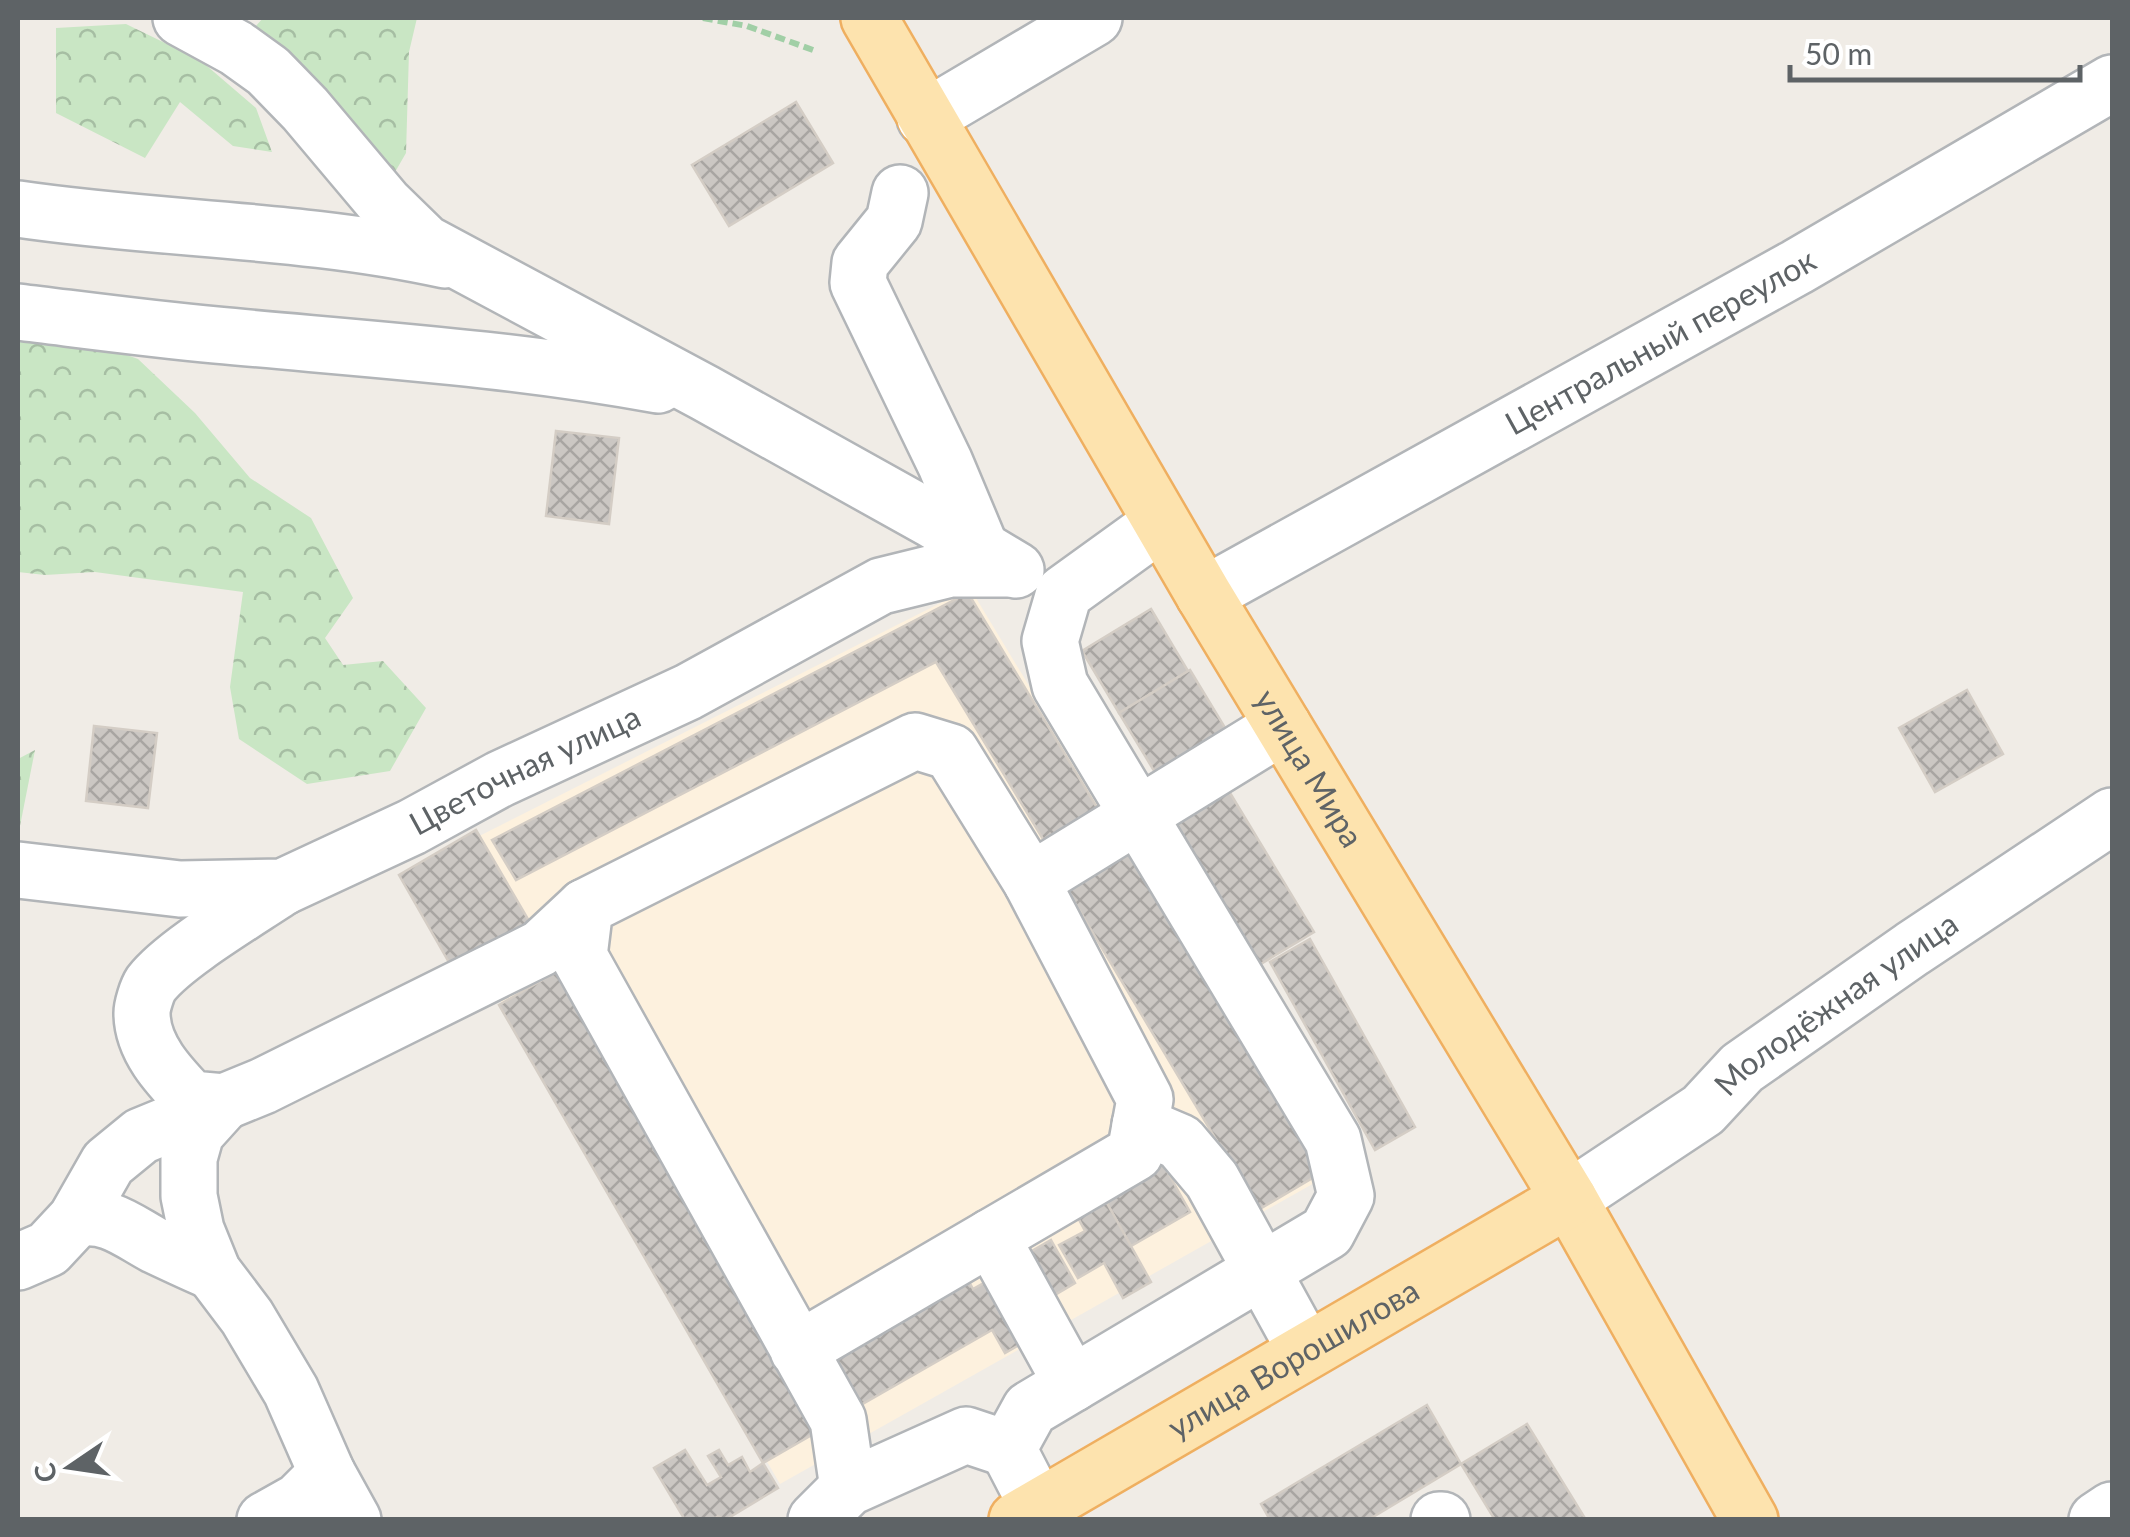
<svg xmlns="http://www.w3.org/2000/svg" width="2130" height="1537" font-family="Lato,sans-serif">
<style>
.commercial{fill:#fdf1de}
.forest{fill:url(#forest-crowns)}
.building{fill:url(#building-cross-hatch);stroke:#d4cdc5;stroke-width:2.5}
.lines{fill:none;stroke-linecap:round;stroke-linejoin:round}
.minor-casing{stroke:#b2b5b8;stroke-width:60}
.major-casing{stroke:#efaf60;stroke-width:60}
.path{stroke:#a1cfa6;stroke-width:6;stroke-dasharray:10 5;stroke-linecap:butt}
.minor{stroke:#fff;stroke-width:55}
.major{stroke:#fde3ae;stroke-width:55}
.labels{text-anchor:middle;stroke-width:10;stroke-linejoin:round;paint-order:stroke}
.street-label{font-size:32px;fill:#5e6366;stroke:#fff}
</style>
<defs>
<pattern id="forest-crowns" width="20" height="18" patternUnits="userSpaceOnUse" patternTransform="scale(2.5)"><rect width="20" height="18" fill="#c9e6c4"/><path d="M2 6a3 3 0 1 1 6 0M12 15a3 3 0 1 1 6 0" fill="none" stroke="#a6bea3"/></pattern>
<pattern id="building-cross-hatch" width="8" height="8" patternUnits="userSpaceOnUse" patternTransform="scale(2.5)"><rect width="8" height="8" fill="#cbc7c3"/><path d="M0 0l8 8M0 8l8-8" fill="none" stroke="#a8a5a2"/></pattern>
</defs>
<rect width="100%" height="100%" fill="#f0ece6"/>
<path class="commercial" d="M970,588L1325,1177L780,1484L422,865Z"/>
<g class="forest">
<path d="M263,18H417L409,52L406,153L387,186L313,105L255,27Z"/>
<path d="M126,24L200,60L256,108L272,152L233,146L180,102L145,158L56,113V28Z"/>
<path d="M29,320L138,359L195,413L250,478L311,518L353,598L325,638L343,665L383,661L426,708L390,771L307,784L239,739L230,687L243,592L95,572L45,575L18,572V321Z"/>
<path d="M35,750L20,826L18,827V759Z"/>
</g>
<g class="building">
<path d="M796,102L833,163L729,226L692,165Z"/>
<path d="M556,431L619,438L609,524L546,516Z"/>
<path d="M968,593L1102,816L1049,849L936,662L516,880L492,840Z"/>
<path d="M1151,609L1188,671L1119,713L1082,651Z"/>
<path d="M1190,670L1227,731L1156,774L1119,713Z"/>
<path d="M1967,690L2003,754L1935,792L1899,728Z"/>
<path d="M94,726L157,733L148,808L86,801Z"/>
<path d="M1224,783L1314,932L1259,965L1169,816Z"/>
<path d="M476,830L532,926L454,971L399,875Z"/>
<path d="M1124,843L1321,1173L1258,1210L1062,881Z"/>
<path d="M1310,939L1415,1127L1375,1150L1270,962Z"/>
<path d="M565,967L829,1425L763,1463L499,1005Z"/>
<path d="M1163,1164L1190,1212L1131,1246L1104,1198Z"/>
<path d="M1103,1196L1151,1282L1123,1298L1104,1263L1078,1278L1059,1245L1085,1231L1075,1212Z"/>
<path d="M1051,1240L1075,1283L1043,1302L1018,1259Z"/>
<path d="M998,1275L1033,1337L1005,1353L992,1330L845,1414L817,1365L968,1280L973,1289Z"/>
<path d="M1427,1405L1461,1464L1368,1520H1270L1261,1504Z"/>
<path d="M1527,1424L1586,1520H1495L1461,1464Z"/>
<path d="M685,1450L707,1485L721,1477L708,1456L719,1450L728,1465L742,1457L750,1472L763,1463L778,1488L725,1520L718,1516L713,1520H685L654,1468Z"/>
</g>
<g class="lines">
<defs>
<g id="minor">
<path d="M181,18L236,48L268,71L305,109L385,204L425,243L705,393L931,519L1016,570"/>
<path d="M925,118L1094,18"/>
<path d="M900,193L894,221L860,263L858,283L945,463L981,549"/>
<path d="M18,209C160,230 304,229 445,260"/>
<path d="M18,312C84,320 150,329 216,335C364,349 511,358 658,385"/>
<path id="s1" d="M1204,595L1797,267L2112,83"/>
<path id="s2" d="M18,870L180,889L283,887L412,827L500,779L688,692L881,586L950,569H1013"/>
<path d="M1031,881L1283,726"/>
<path d="M283,887C249,910 174,954 151,984C147,990 142,1006 142,1013C142,1048 169,1076 191,1099L224,1102L196,1133L189,1158V1196L196,1230L213,1272L247,1317L291,1391L327,1473L353,1520"/>
<path d="M1140,1125L1180,1142L1212,1180L1306,1351"/>
<path id="s3" d="M1569,1199L1703,1110L1742,1068L1912,949L2112,816"/>
<path d="M76,1219C109,1213 128,1231 156,1246C175,1255 194,1264 213,1272"/>
<path d="M991,1237L1072,1384"/>
<path d="M18,1262L48,1249L76,1219L108,1163L141,1136L263,1086L541,948L585,907"/>
<path d="M798,1350L1135,1153L1145,1099L1031,881L951,752L915,741L585,907L579,956L838,1420L848,1488"/>
<path d="M1038,1507L1008,1449L1030,1409L1327,1232L1346,1196L1333,1140L1060,685L1050,641L1064,593L1161,523"/>
<path d="M265,1520L299,1501L327,1473"/>
<path d="M816,1520L848,1488L966,1435L1008,1449"/>
<path d="M1439,1520H1442"/>
<path d="M2097,1520L2112,1510"/>
</g>
<g id="major">
<path id="s4" d="M869,18L1204,595L1569,1199L1750,1520"/>
<path id="s5" d="M1017,1520L1569,1199"/>
</g>
</defs>
<use href="#minor" class="minor-casing"/>
<use href="#major" class="major-casing"/>
<path class="path" d="M703,18L747,26L813,50"/>
<use href="#minor" class="minor"/>
<use href="#major" class="major"/>
</g>
<g class="labels">
<g class="street-label">
<text dy="11" stroke="none"><textPath href="#s1" startOffset="522">Центральный переулок</textPath></text>
<text dy="11" stroke="none"><textPath href="#s4" startOffset="870">улица Мира</textPath></text>
<text dy="11" stroke="none"><textPath href="#s2" startOffset="535">Цветочная улица</textPath></text>
<text dy="11" stroke="none"><textPath href="#s3" startOffset="332">Молодёжная улица</textPath></text>
<text dy="11" stroke="none"><textPath href="#s5" startOffset="320">улица Ворошилова</textPath></text>
</g>
</g>
<rect width="2130" height="1537" fill="none" stroke="#5e6366" stroke-width="40"/>
<g transform="translate(70 1467) rotate(257)" stroke="#ffffff" stroke-width="8" paint-order="stroke">
<path d="M0-8L18 38L0 25L-18 38Z" fill="#5e6366"/>
<text y="-15" font-size="28" font-weight="bold" text-anchor="middle" fill="#5e6366">С</text>
</g>
<path d="M1790 65v15h290v-15" fill="none" stroke="#5e6366" stroke-width="5"/>
<text x="1805" y="65" font-size="30" fill="#5e6366" stroke="#ffffff" stroke-width="8" paint-order="stroke">50 m</text>
</svg>
